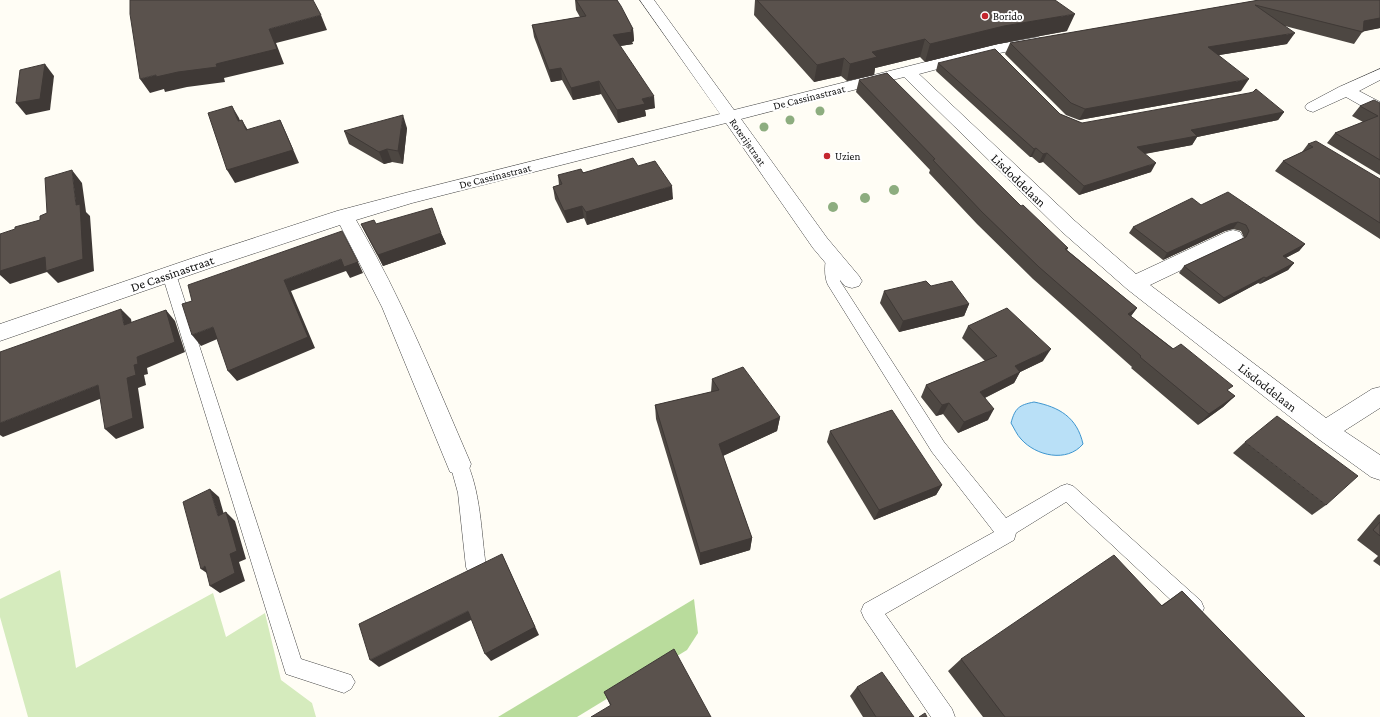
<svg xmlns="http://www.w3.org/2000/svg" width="1380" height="717" font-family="'Crimson Pro',serif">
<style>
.green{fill:#d5ebbd}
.forest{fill:#b9dc9c}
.water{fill:#b9e0f7;stroke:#3f96cf}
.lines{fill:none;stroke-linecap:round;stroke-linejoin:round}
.lane-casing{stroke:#444;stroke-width:1}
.street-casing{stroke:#444;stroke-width:1}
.lane{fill:#fff;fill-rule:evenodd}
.street{fill:#fff;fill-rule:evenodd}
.tree{fill:#8dad7f}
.wall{fill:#4d4742}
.shaded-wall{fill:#3f3936}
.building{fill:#5a524d;stroke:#3f3936}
.poi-dot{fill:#c4262e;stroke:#fff;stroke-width:1.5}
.labels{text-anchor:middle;stroke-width:4;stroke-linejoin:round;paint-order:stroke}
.far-poi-label{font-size:11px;fill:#111;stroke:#fff;text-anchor:start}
.far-street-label{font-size:11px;fill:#111;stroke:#fff}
.street-label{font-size:13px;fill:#111;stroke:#fff}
</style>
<rect width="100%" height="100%" fill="#fffdf5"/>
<path class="green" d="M60,570L76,668L213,593L226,637L265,613L281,680L312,703L316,717H28L0,617V599Z"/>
<path class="forest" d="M694,599L698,633L687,650L577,717H498Z"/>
<path class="water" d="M1034,402C1059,407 1077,417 1083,444C1067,463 1036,456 1021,439C1017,435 1014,428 1011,423C1015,408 1019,405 1034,402Z"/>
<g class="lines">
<defs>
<g id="lane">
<path d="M833,253L838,254L840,258V281L944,442L1006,518L1061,486L1067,484L1073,486L1201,601L1204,608L1201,615L1194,618L1187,615L1066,502L1016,533L1014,540L885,614L952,709L955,717H931L864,618L861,611L864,604L994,532L932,452L828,285C824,278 824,261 828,254Z"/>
<path d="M169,269L174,270L176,274L301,659L351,675L355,682L351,689L344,693L286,674L162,274L164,270Z"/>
<path d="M459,456L465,458C481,491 481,532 486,567L483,574L476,576L469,574L466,567L458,493L450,464L453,458Z"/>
</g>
<g id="street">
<path d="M640,0H654L734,110L993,45L1038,37L1043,39L1046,42L1043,45L994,54L919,74L1075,221L1136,274L1226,232L1233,230L1240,232L1243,237L1240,242L1150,285L1326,418L1372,389L1380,387V408L1344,431L1380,455V480L1371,477L1317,438L1127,289L1061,231L904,77L741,119L827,238L859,276L862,281L859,286L852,288L845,286L813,248L726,123L412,203L356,220C402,298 435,381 471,464L468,472L459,475L450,472L382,307L340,225L210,268L0,341V324L196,257L337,211L409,192L720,114Z"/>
<path d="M1380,69V80L1359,91L1380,102V114L1374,113L1346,97L1313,112L1307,110L1305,107L1307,104L1339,87Z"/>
</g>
</defs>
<use href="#lane" class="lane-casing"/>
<use href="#street" class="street-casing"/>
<use href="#lane" class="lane"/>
<use href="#street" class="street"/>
</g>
<g class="tree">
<circle cx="820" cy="111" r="4.5"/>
<circle cx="790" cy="120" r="4.5"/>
<circle cx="764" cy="127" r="4.5"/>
<circle cx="894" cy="190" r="5"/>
<circle cx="865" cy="198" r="5"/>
<circle cx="833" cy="207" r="5"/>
</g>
<g class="wall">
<path d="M575,0H617L633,29L634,41L632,42L633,44L620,46L655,108L645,110L646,116L618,123L601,94L573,100L562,80L551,82L534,37L532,25L580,17L576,10Z"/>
<path d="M755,0H1055L1067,31L998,44L925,62L920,57L875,68L874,75L847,81L841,76L814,82L754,15Z"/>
<path d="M1259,0H1380V28L1363,31L1354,44L1285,26L1287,44L1219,55L1241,91L1079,120L1066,115L1005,54L1010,43Z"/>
<path d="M938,63L1060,114L1082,123L1284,112L1278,120L1197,137L1192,145L1145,154L1151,172L1079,195L1043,162L1039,163L1032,157H1030L936,71Z"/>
<path d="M859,80L1021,206L1068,248L1067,250L1137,308L1131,316L1235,396L1223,407L1198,425L1131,368L1132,367L1033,279L977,224L929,173L930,170L856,92Z"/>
<path d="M1380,103V175L1327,143L1335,133L1363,122L1352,116L1360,106Z"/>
<path d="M407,128L403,164L392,162L384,164L349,144L344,131Z"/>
<path d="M1308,144L1380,179V239L1275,171L1283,161L1302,152Z"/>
<path d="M638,166L673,199L587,225L584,218L567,223L555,199L553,187L559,185L558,175Z"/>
<path d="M1201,205L1305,244L1299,251L1286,258L1294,263L1288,270L1260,284L1258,283L1219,304L1179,273L1184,266L1244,238L1241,231L1233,229L1225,231L1163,260L1129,233L1133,227Z"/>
<path d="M361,224H377L441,233L446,244L383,266L367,236Z"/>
<path d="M931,286L969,304L964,316L899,332L880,303L884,291Z"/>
<path d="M968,326L1043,361L1020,372L1014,383L985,398L988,420L958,433L943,414L936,416L921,397L926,385L985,361L962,338Z"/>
<path d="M712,379L780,417L777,431L723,456L752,538L750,550L700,565L656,419L655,405L711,392Z"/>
<path d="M830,431L942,485L936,495L874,520L827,442Z"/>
<path d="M1245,442L1326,505L1312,515L1233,453Z"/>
<path d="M1380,514V566L1373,561L1378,556L1357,540L1378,515Z"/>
<path d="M1182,591L1305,717H983L948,671L961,659L1162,605Z"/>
<path d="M857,687L914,717H863L850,696Z"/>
<path d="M604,692L711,717L610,705Z"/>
</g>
<g class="shaded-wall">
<path d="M1075,14L1067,31L998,44L925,62L930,44L1004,26Z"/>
<path d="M321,15L327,30L276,43L284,64L224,78L225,82L187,87L165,92L164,89L150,93L140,79L156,75L216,64L269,29Z"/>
<path d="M1380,18V28L1361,32L1364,21Z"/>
<path d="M633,29L634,41L632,42L633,44L614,47L613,35Z"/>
<path d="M1295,33L1287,44L1201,58L1208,47Z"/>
<path d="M925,39L920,57L875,68L874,75L847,81L850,64L872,52Z"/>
<path d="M844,58L841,76L814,82L817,65Z"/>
<path d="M45,64L54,76L50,110L26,115L16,103Z"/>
<path d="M561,68L562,80L551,82L549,70Z"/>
<path d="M1249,79L1241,91L1079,120L1085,109Z"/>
<path d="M599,81L601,94L573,100L571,88Z"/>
<path d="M654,96L655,108L645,110L646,116L618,123L617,110L642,99Z"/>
<path d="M232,106L239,118L245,134L238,121Z"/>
<path d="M1284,112L1278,120L1197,137L1192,145L1132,156L1137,147L1191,130Z"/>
<path d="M403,115L407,128L403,164L398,151Z"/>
<path d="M242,120L249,132L246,130Z"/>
<path d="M280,120L286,133L299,163L235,183L227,170Z"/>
<path d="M1036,148L1032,157H1030L1034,149Z"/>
<path d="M387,149L392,162L384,164L379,152Z"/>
<path d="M1047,153L1043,162L1039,163L1043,154Z"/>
<path d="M1156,163L1151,172L1079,195L1084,186Z"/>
<path d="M72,170L82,183L86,212L90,216L94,271L58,283L47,272L10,284L0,275V271L76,205Z"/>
<path d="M672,186L673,199L587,225L586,212Z"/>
<path d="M582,206L584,218L567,223L564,211Z"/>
<path d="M1238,222L1233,229L1225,231L1163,260L1167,253L1230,224Z"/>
<path d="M441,233L446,244L383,266L378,255Z"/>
<path d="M1305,244L1299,251L1277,262L1283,256Z"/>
<path d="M341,259L358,262L363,273L350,278L346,271L291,291L315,348L237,381L228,371L284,280Z"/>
<path d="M1294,263L1288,270L1260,284L1266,278Z"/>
<path d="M1264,277L1258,283L1219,304L1224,298Z"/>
<path d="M969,304L964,316L899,332L903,321Z"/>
<path d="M1137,308L1128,320V314Z"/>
<path d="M121,309L131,319L134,336L124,325Z"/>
<path d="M166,310L175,321L185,352L147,368L148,374L144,375L146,385L138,388L144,428L116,439L105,429L127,378L134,365L137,357Z"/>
<path d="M213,327L222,337L201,346L192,335Z"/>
<path d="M1051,349L1043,361L1008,378L1015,366Z"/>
<path d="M1020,372L1014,383L974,403L980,392Z"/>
<path d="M98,385L110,395L3,437L0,435V423Z"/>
<path d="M1235,396L1223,407L1198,425L1209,414Z"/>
<path d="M949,403L943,414L936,416L942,405Z"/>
<path d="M994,409L988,420L958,433L964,422Z"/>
<path d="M780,417L777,431L718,458L719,444Z"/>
<path d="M942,485L936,495L874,520L879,510Z"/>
<path d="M210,489L219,497L227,525L218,516Z"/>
<path d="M226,512L235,521L246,559L239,562L245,581L220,593L210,586L230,554Z"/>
<path d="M752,538L750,550L700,565V553Z"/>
<path d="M502,554L539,635L491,661L485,654Z"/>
<path d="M205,566L211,576L201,569Z"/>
<path d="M468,611L473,619L379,667L370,660Z"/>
</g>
<g class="building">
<path d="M130,0H313L321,15L269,29L277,49L216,64L217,67L178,72L156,77V75L140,79L130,14Z"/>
<path d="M576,0H617L621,6L633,29L631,30L632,32L613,35L654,96L642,99L645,104L617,110L599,81L571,88L561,68L549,70L532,25L586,16Z"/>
<path d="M757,0H1055L1075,14L1004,26L930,44L925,39L872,52L877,57L850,64L844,58L817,65Z"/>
<path d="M1259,0H1380V18L1364,21L1363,32L1255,5L1295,33L1208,47L1249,79L1085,109L1071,103L1010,43Z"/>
<path d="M995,49L1060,114L1082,123L1249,93L1253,92L1256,89L1284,112L1191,130L1197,136L1137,147L1156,163L1084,186L1047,153L1043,154L1036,148L1034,149L938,63Z"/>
<path d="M45,64L40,99L16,103L20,70Z"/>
<path d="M887,73L1021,206L1023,205L1068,248L1065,249L1137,308L1128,314L1173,349L1181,344L1233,386L1227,390L1235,396L1209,414L1140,357L1141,356L1039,267L982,212L933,160L935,159L859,80Z"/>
<path d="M1374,100L1380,103V160L1335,133L1378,116L1360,106Z"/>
<path d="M232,106L238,121L242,120L246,130L280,120L293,150L227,170L208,113Z"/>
<path d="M403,115L398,151L387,149L379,152L344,131Z"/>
<path d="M1316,141L1380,179V223L1283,161L1313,147L1308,144Z"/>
<path d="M633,158L638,166L655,161L672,186L586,212L582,206L564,211L553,187L562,184L558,175L581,169L583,173Z"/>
<path d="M72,170L76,205L80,204L83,259L46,271L45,257L0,271V234L15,229V227L40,220V216L47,213L45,178Z"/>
<path d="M1228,192L1305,244L1283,256L1294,263L1266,278L1264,277L1224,298L1184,266L1246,237L1249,231L1246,225L1238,222L1230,224L1167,253L1133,227L1192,198L1201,205Z"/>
<path d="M432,208L441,233L378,255L361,224L374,220L376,224Z"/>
<path d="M342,231L358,262L344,267L341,259L284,280L308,337L228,371L213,327L192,335L182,304L192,301L188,285Z"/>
<path d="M926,281L931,286L952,281L969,304L903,321L884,291Z"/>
<path d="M1007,308L1051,349L1015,366L1020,372L980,392L994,409L964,422L949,403L942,405L926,385L997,356L968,326Z"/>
<path d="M121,309L124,325L166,310L175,342L137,357L138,364L134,365L136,375L127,378L133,418L105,429L98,385L0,423V352Z"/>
<path d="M743,367L780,417L719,444L752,538L700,553L655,405L719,390L712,379Z"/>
<path d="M892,410L942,485L879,510L830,431Z"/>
<path d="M1277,416L1358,476L1326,505L1245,442Z"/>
<path d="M210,489L218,516L226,512L237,551L230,554L235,573L210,586L205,566L201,569L183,502Z"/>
<path d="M1380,522V536L1373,530Z"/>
<path d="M502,554L535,627L485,654L468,611L370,660L359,624Z"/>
<path d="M1114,555L1162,606L1182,591L1305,717H1005L961,659Z"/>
<path d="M674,649L711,717H591L611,705L604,692Z"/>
<path d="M882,672L914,717H876L857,687Z"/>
<path d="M925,713L927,717H919Z"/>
</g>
<g class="poi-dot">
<circle cx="985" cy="16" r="4"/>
<circle cx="827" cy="156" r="4"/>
</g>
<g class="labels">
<g class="far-poi-label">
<text x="993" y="20">Borido</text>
<text x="835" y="160">Uzien</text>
</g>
<g class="far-street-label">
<text transform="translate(809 97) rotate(-14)" y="4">De Cassinastraat</text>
<text transform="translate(748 142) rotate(55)" y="4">Roterijstraat</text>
<text transform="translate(495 176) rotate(-14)" y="4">De Cassinastraat</text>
</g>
<g class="street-label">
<text transform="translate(1019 180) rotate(44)" y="5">Lisdoddelaan</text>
<text transform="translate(172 273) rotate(-19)" y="5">De Cassinastraat</text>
<text transform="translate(1268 387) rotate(38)" y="5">Lisdoddelaan</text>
</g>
</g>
</svg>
